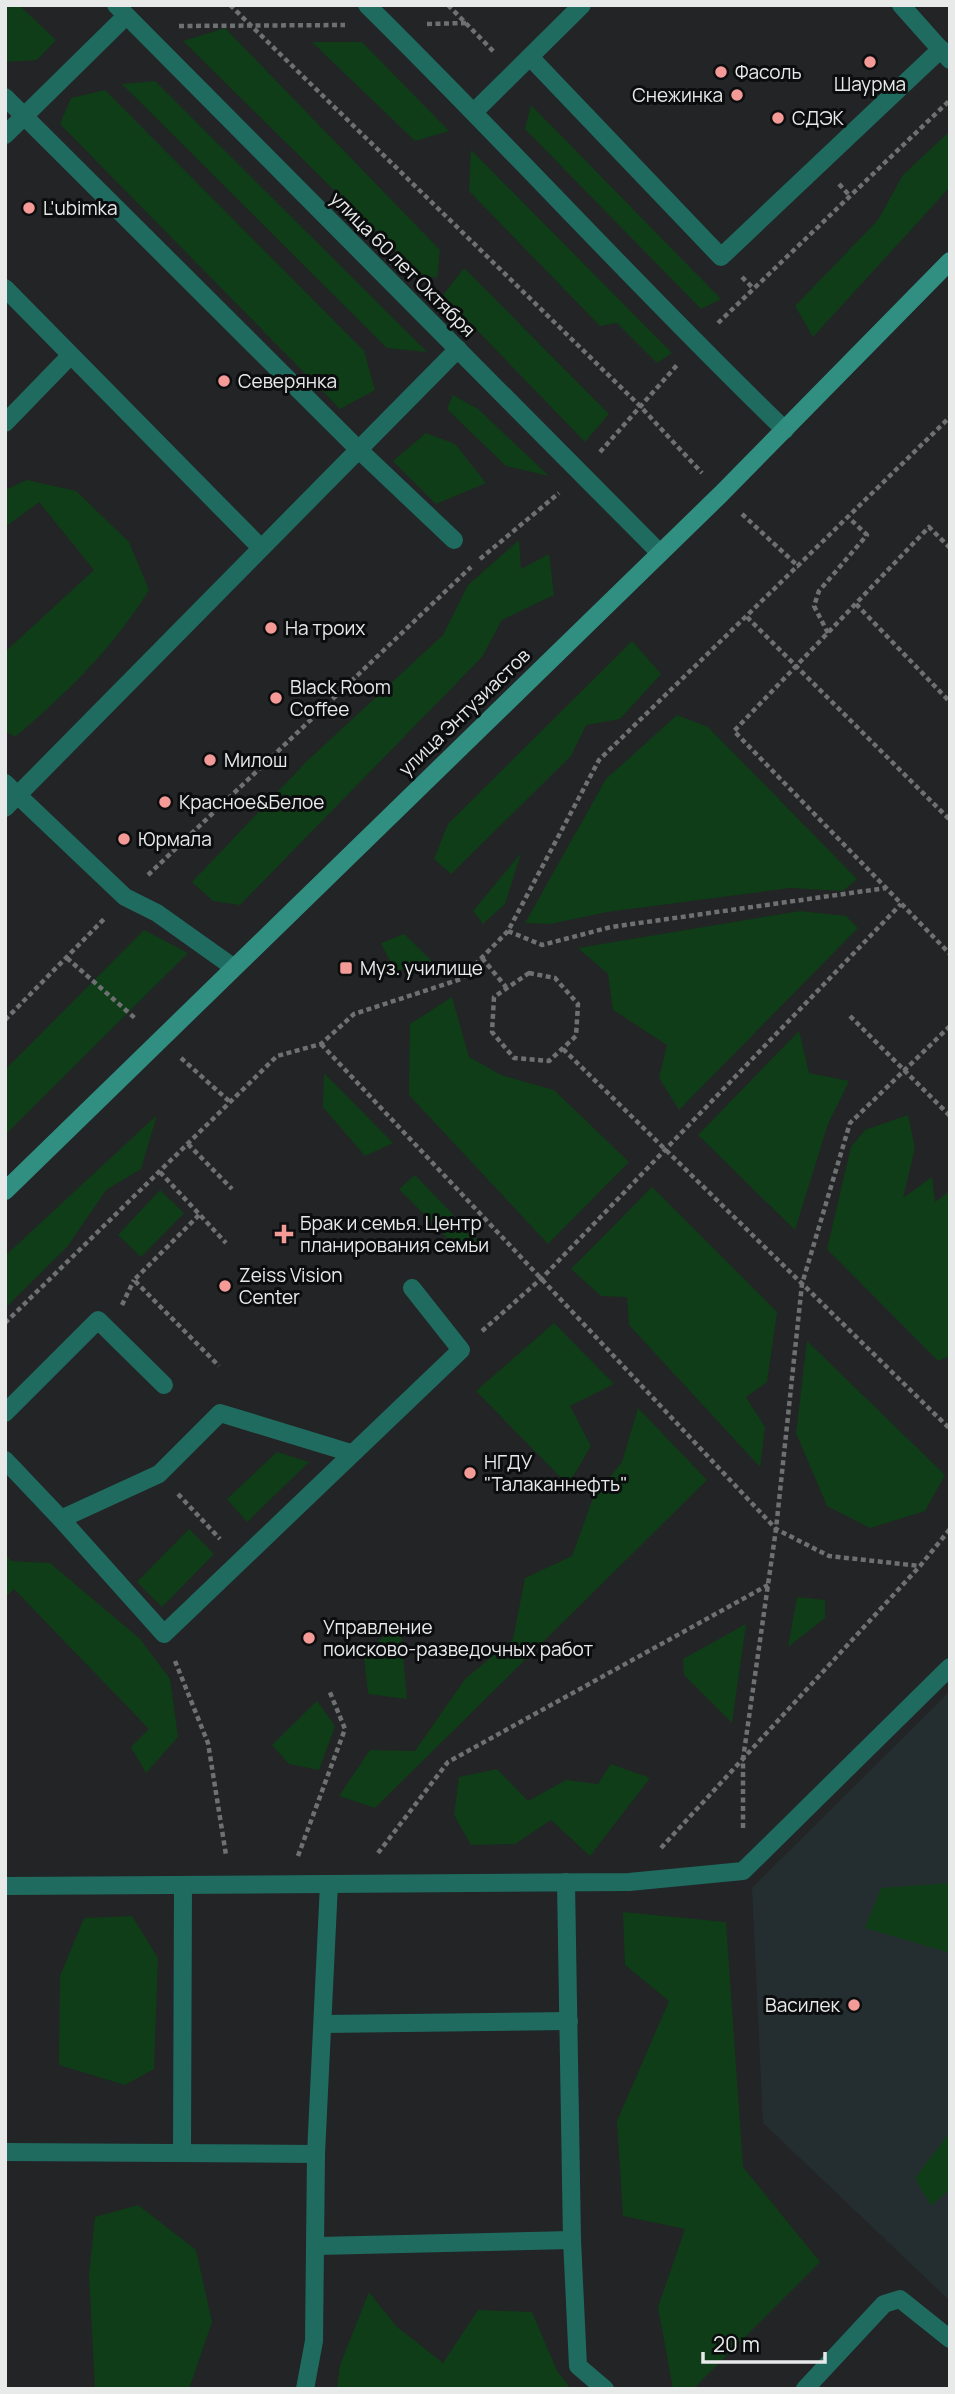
<svg xmlns="http://www.w3.org/2000/svg" width="955" height="2394" font-family="Manrope,sans-serif">
<style>
.built{fill:#242e30}
.green{fill:#0f3d18}
.lines{fill:none;stroke-linecap:round;stroke-linejoin:round}
.path{stroke:#6e7071;stroke-width:4.5;stroke-dasharray:5 3.5;stroke-linecap:butt}
.service{stroke:#1f6b5f;stroke-width:18}
.tertiary{stroke:#1f6b5f;stroke-width:18}
.secondary{stroke:#308f80;stroke-width:18}
.poi-dot{fill:#f59b97;stroke:#0c0d0e;stroke-width:2.5}
.labels{text-anchor:middle;stroke-width:6;stroke-linejoin:round;paint-order:stroke}
.poi-label{font-size:19px;fill:#e8eaea;stroke:#0c0d0e;text-anchor:start}
.street-label{font-size:19px;fill:#e8eaea;stroke:#0c0d0e}
</style>
<rect width="100%" height="100%" fill="#222425"/>
<path class="built" d="M950,1691V2301L763,2123L752,1888Z"/>
<g class="green">
<path d="M5,5H19L56,40L37,60L5,62Z"/>
<path d="M225,28L440,250L437,278L420,275L183,41Z"/>
<path d="M312,42H362L449,131L415,141Z"/>
<path d="M155,81L427,352L387,348L122,84Z"/>
<path d="M105,90L364,351L375,390L340,409L60,124L71,98Z"/>
<path d="M531,105L721,299L701,309L525,129Z"/>
<path d="M950,131V187L813,337L795,306L878,220L903,175Z"/>
<path d="M471,150L672,353L657,363L617,323L600,326L469,191Z"/>
<path d="M464,268L609,414L585,442L443,295Z"/>
<path d="M453,395L478,409L549,476L506,466L447,409Z"/>
<path d="M426,433L455,444L486,483L436,504L393,461Z"/>
<path d="M27,480L76,491L129,542L149,590C113,648 67,693 15,737L5,731V652L94,570L39,502L5,527V490Z"/>
<path d="M519,540L521,569L549,554L554,595L502,620L482,657L240,905L213,901L192,882L307,761L443,635L468,585Z"/>
<path d="M632,641L661,674L620,719L586,725L571,756L451,874L434,859L448,824Z"/>
<path d="M677,715L708,727L857,879L843,891L790,888L607,912L550,924L525,923L606,779Z"/>
<path d="M521,853L505,904L483,924L473,911Z"/>
<path d="M800,911L846,916L858,928L679,1110L659,1078L667,1045L613,1010L608,974L578,948Z"/>
<path d="M144,930L188,953L5,1135V1070Z"/>
<path d="M404,934L435,964L395,971L381,943Z"/>
<path d="M452,997L469,1057L501,1075L554,1090L629,1162L548,1244L409,1095L410,1024Z"/>
<path d="M799,1031L809,1073L849,1081L828,1124L795,1230L698,1135Z"/>
<path d="M324,1073L393,1143L365,1156L323,1107Z"/>
<path d="M157,1115L141,1169L106,1190L67,1247L5,1308V1256Z"/>
<path d="M908,1115L915,1148L903,1198L932,1177L935,1202L950,1191V1356L938,1361L827,1249L851,1147L865,1130Z"/>
<path d="M415,1175L489,1252L462,1253L399,1189Z"/>
<path d="M652,1187L777,1312L767,1382L746,1397L765,1427L760,1467L629,1325L627,1297L601,1296L571,1269Z"/>
<path d="M160,1190L184,1213L141,1257L118,1235Z"/>
<path d="M554,1323L614,1384L570,1406L591,1446L568,1485L476,1391Z"/>
<path d="M807,1341L945,1475L925,1511L870,1528L827,1506L796,1433Z"/>
<path d="M638,1408L707,1480L375,1808L339,1796L370,1750L415,1751L465,1679L513,1639L525,1578L572,1556L593,1498L622,1462Z"/>
<path d="M277,1452L309,1462L247,1522L227,1499Z"/>
<path d="M189,1529L214,1554L162,1607L137,1582Z"/>
<path d="M5,1554L11,1561L50,1563L140,1639L170,1679L178,1737L146,1773L131,1747L149,1729L14,1589L5,1597Z"/>
<path d="M797,1597L825,1600V1618L788,1647Z"/>
<path d="M400,1620L407,1699L368,1694L364,1656Z"/>
<path d="M746,1624L732,1723L684,1675L683,1659Z"/>
<path d="M317,1701L335,1726L319,1770L289,1764L272,1745Z"/>
<path d="M611,1764L650,1778L590,1856L551,1820L515,1844L471,1845L454,1815L459,1777L497,1769L528,1801L566,1780L598,1784Z"/>
<path d="M950,1883V1953L865,1928L881,1888Z"/>
<path d="M623,1912L726,1922L743,2167L820,2262L693,2389H673L658,2307L685,2229L623,2216L617,2121L669,2001L625,1965Z"/>
<path d="M132,1916L158,1958L154,2069L125,2085L59,2065L60,1976L84,1918Z"/>
<path d="M950,2132V2189L931,2206L915,2178Z"/>
<path d="M138,2205L196,2250L212,2322L189,2389H95L89,2274L95,2217Z"/>
<path d="M369,2292L396,2326L443,2363L478,2310L532,2312L557,2371L571,2389H337L340,2365Z"/>
</g>
<g class="lines">
<g class="path">
<path d="M230,5L639,405L702,473"/>
<path d="M448,5L494,52"/>
<path d="M427,24L467,23"/>
<path d="M179,26L345,25"/>
<path d="M839,184L850,196"/>
<path d="M742,277L754,289"/>
<path d="M718,323L950,100"/>
<path d="M600,452L678,364"/>
<path d="M742,514L799,567"/>
<path d="M950,548L929,527L734,731L950,954"/>
<path d="M480,559L559,493"/>
<path d="M856,604L950,702"/>
<path d="M747,617L950,820"/>
<path d="M828,633L814,606L819,591L867,535L848,517"/>
<path d="M148,875L471,567"/>
<path d="M508,931L542,945L611,927L886,888"/>
<path d="M67,958L137,1020"/>
<path d="M482,958L506,987"/>
<path d="M529,973L555,978L578,1004L576,1036L549,1061L514,1058L492,1032L494,997Z"/>
<path d="M850,1016L950,1116"/>
<path d="M5,1020L105,918"/>
<path d="M321,1044L776,1529L829,1556L920,1566"/>
<path d="M563,1049L950,1429"/>
<path d="M181,1058L230,1102"/>
<path d="M188,1144L232,1189"/>
<path d="M160,1172L226,1243"/>
<path d="M199,1215L134,1280L219,1366"/>
<path d="M122,1305L134,1280"/>
<path d="M5,1323L277,1056L321,1044L354,1014L461,979L508,931L599,760L950,417"/>
<path d="M482,1331L542,1278L901,904"/>
<path d="M178,1494L220,1539"/>
<path d="M175,1661L208,1743L226,1855"/>
<path d="M743,1828V1759L776,1529L802,1284L850,1123L950,1026"/>
<path d="M661,1848L920,1566L950,1529"/>
<path d="M378,1853L448,1762L768,1585"/>
<path d="M298,1856L345,1729L329,1690"/>
</g>
<g class="service">
<path d="M901,5L950,60"/>
<path d="M530,57L721,257L941,49"/>
<path d="M5,97L359,450L454,540"/>
<path d="M475,111L582,5"/>
<path d="M5,135L126,16"/>
<path d="M5,288L261,548"/>
<path d="M5,423L70,356"/>
<path d="M5,783L125,897L157,913L233,967"/>
<path d="M5,808L458,349"/>
<path d="M5,1413L98,1320L164,1385"/>
<path d="M5,1460L61,1519L159,1474L220,1413L351,1453"/>
<path d="M61,1519L164,1634L461,1350L412,1288"/>
<path d="M566,1882L572,2240L578,2366L605,2389"/>
<path d="M5,1886L629,1882L743,1871L950,1667"/>
<path d="M323,2024L569,2021"/>
<path d="M5,2152L316,2154"/>
<path d="M182,2153L183,1885"/>
<path d="M318,2246L572,2240"/>
<path d="M305,2389L314,2341L316,2154L329,1884"/>
<path d="M805,2389L884,2304L900,2299L950,2339"/>
</g>
<g class="tertiary">
<path d="M116,5L659,552"/>
<path d="M367,5C509,145 642,292 785,430"/>
</g>
<path class="secondary" d="M5,1191L721,494L950,261"/>
</g>
<g class="poi-dot">
<circle cx="870" cy="62" r="7"/>
<circle cx="721" cy="72" r="7"/>
<circle cx="737" cy="95" r="7"/>
<circle cx="778" cy="118" r="7"/>
<circle cx="29" cy="208" r="7"/>
<circle cx="224" cy="381" r="7"/>
<circle cx="271" cy="628" r="7"/>
<circle cx="276" cy="698" r="7"/>
<circle cx="210" cy="760" r="7"/>
<circle cx="165" cy="802" r="7"/>
<circle cx="124" cy="839" r="7"/>
<rect x="339" y="961" width="14" height="14" rx="3.5"/>
<path d="M280.5 1223.5h7v7h7v7h-7v7h-7v-7h-7v-7h7z"/>
<circle cx="225" cy="1286" r="7"/>
<circle cx="470" cy="1473" r="7"/>
<circle cx="309" cy="1638" r="7"/>
<circle cx="854" cy="2005" r="7"/>
</g>
<g class="labels">
<g class="poi-label">
<text x="735" y="79">Фасоль</text>
<text x="870" y="91" text-anchor="middle">Шаурма</text>
<text x="723" y="102" text-anchor="end">Снежинка</text>
<text x="792" y="125">СДЭК</text>
<text x="43" y="215">L'ubimka</text>
<text x="238" y="388">Северянка</text>
<text x="285" y="635">На троих</text>
<text x="290" y="694">Black Room<tspan x="290" dy="22">Coffee</tspan></text>
<text x="224" y="767">Милош</text>
<text x="179" y="809">Красное&amp;Белое</text>
<text x="138" y="846">Юрмала</text>
<text x="360" y="975">Муз. училище</text>
<text x="300" y="1230">Брак и семья. Центр<tspan x="300" dy="22">планирования семьи</tspan></text>
<text x="239" y="1282">Zeiss Vision<tspan x="239" dy="22">Center</tspan></text>
<text x="484" y="1469">НГДУ<tspan x="484" dy="22">"Талаканнефть"</tspan></text>
<text x="323" y="1634">Управление<tspan x="323" dy="22">поисково-разведочных работ</tspan></text>
<text x="840" y="2012" text-anchor="end">Василек</text>
</g>
<g class="street-label">
<text transform="translate(403 264) rotate(45)" y="7">улица 60 лет Октября</text>
<text transform="translate(464 712) rotate(-44)" y="7">улица Энтузиастов</text>
</g>
</g>
<rect width="955" height="2394" fill="none" stroke="#e8eaea" stroke-width="14"/>
<path d="M703 2352v10h122v-10" fill="none" stroke="#e8eaea" stroke-width="3.5"/>
<text x="713" y="2352" font-size="21" fill="#e8eaea" stroke="#0c0d0e" stroke-width="5" paint-order="stroke">20 m</text>
</svg>
